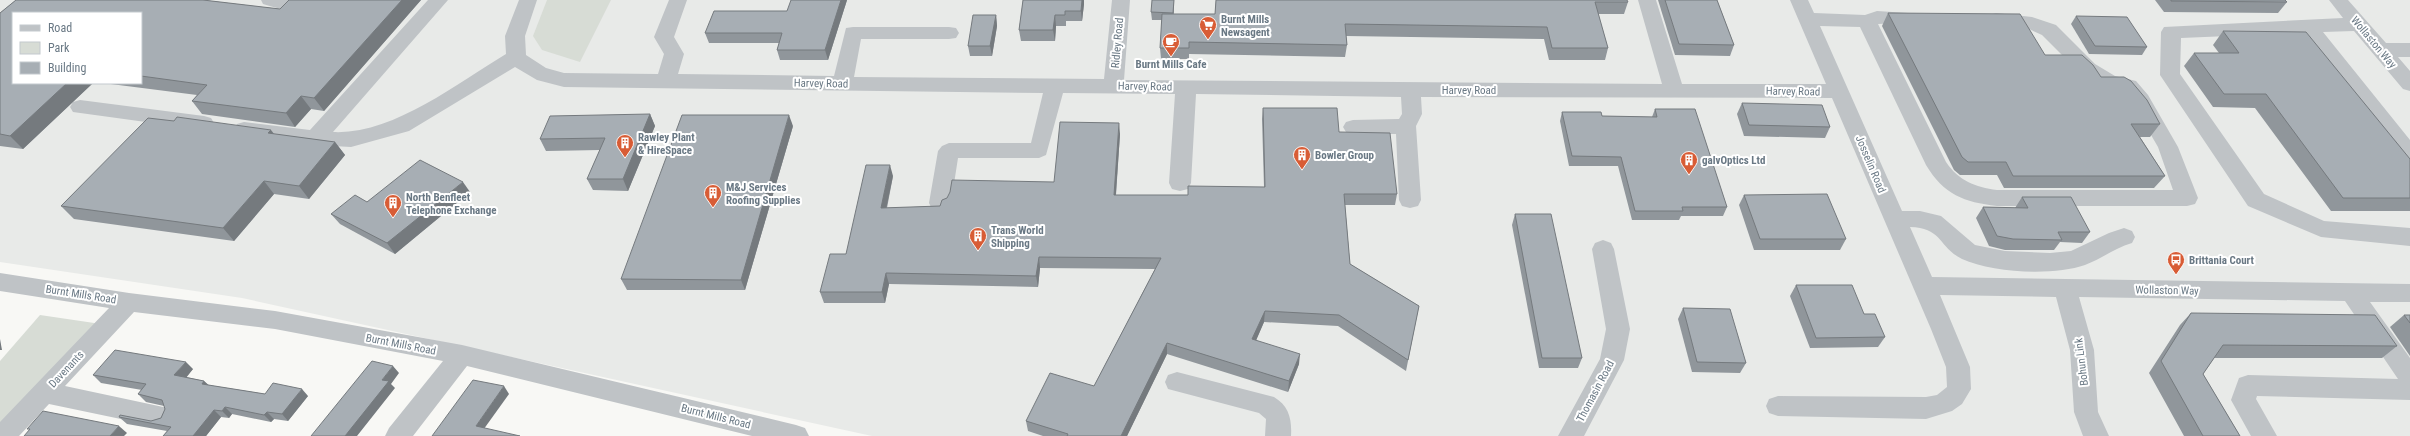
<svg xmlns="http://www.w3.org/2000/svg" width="2410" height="436" font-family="'Roboto Condensed',sans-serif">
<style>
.built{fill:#e8eae8;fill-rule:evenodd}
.green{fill:#d7dcd5}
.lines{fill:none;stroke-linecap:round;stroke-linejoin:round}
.minor{fill:#bfc3c6;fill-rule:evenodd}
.wall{fill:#90969b}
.shaded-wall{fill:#757a7e}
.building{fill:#a7aeb4;stroke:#757a7e}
.labels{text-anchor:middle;stroke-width:4;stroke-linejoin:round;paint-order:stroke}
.poi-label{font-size:11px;font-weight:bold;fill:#697884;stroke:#fff;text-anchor:start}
.street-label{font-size:11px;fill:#697884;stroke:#fff}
</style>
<rect width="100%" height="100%" fill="#f8f8f5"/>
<path class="built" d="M0,0H2410V436H872L242,298L0,262ZM13,13H141V83H13Z"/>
<g class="green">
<path d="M547,0H611L580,62L542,50L533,36Z"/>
<path d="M40,315L101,324L0,424V361Z"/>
</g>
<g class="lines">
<g class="minor">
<path d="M261,0H313C303,16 279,9 263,4Z"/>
<path d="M428,0H448L333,132C392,135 456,84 506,54L505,36L519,0H537L525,36L526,55L546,68L564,73L658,74L664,54L654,37L669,0H687L674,37L684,54L678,74L834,76L846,28L853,27H949L956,28L959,33L956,38L949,39H861L854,77L1104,79L1112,0H1130L1124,80L1662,84L1638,0H1656L1682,84H1826L1790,0H1808L1814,13L1865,15L1877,11L1923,14L1926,18L1923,22L1878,24L1946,162C1959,181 1975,187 1997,190H2173L2158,147L2133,104L2122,91L2102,86L2081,74L2042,35L2029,29L1989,23L1986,19L1989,15L1996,13L2032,17L2056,25L2095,64L2115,76L2136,81L2148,95L2178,147L2198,198L2195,204L2187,206H1997C1964,202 1944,195 1926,165L1860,27L1820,26L1902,211H1920L1941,216L1975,245L2005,251L2050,253L2071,251L2109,233L2124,228L2132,231L2135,237L2132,243C2115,248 2101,259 2085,265C2054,276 1992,273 1962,259C1938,247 1943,228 1910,227L1932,277L2410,284V302H2370L2410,358V400L2257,396L2256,399L2277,436H2251L2231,400L2239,378L2248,375L2398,379L2345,301L2079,297L2094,350L2098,412L2109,436H2083L2074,412L2070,350L2056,297L1940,295L1970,367L1971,389L1962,404L1952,411L1926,419L1778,416L1769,413L1766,406L1769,399L1778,396L1926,397L1937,395L1947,387L1946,367L1931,329L1832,98L1421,97L1422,114L1416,126L1421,200L1418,206L1410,208L1402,206L1399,200L1396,134H1353L1346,132L1343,127L1346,122L1353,120L1399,119L1402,114L1401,97L1196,94L1191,183L1188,189L1180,191L1172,189L1169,183L1175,94L1063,93L1046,155L1039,158H958L951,203L948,209L940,211L932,209L929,203L938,151L942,146L949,143H1031L1043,93L564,87L537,80L515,67L409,131L351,147L315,145L237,134L234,129L237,124L244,122L310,130Z"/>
<path d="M2329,0H2348L2386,43H2410V57H2398L2410,71V91L2403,89L2354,31L2323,32L2410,140V163L2403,160L2303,33L2181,38L2180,74L2264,194L2324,221L2410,228V246L2321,237L2248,206L2160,75L2161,32L2164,27L2343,18Z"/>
<path d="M80,100L204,116L211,118L214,123L211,128L204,130L73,112L70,107L73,102Z"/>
<path d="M1603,240L1611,243L1614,249L1630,329L1624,360L1584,436H1558L1600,359L1606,329L1592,249L1595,243Z"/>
<path d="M0,273L129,293L275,311L462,345L796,425L805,428L809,436H752L467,366L413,436H385L389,428L443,361L275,329L134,312L65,386L168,408L171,416L168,424L159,427L49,404L19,436H0V422L109,308L0,291Z"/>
<path d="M1177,372L1274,397C1289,406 1292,419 1291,436H1265L1266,419L1259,413L1168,389L1165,382L1168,375Z"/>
</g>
</g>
<g class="wall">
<path d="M16,0H203L280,9L289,0H421L324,111L311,109L295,127L202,114L192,101L197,95L103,83H141V13H13V83H93L23,149L0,146V13Z"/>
<path d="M847,0L828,60H780L777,50L779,43H709L705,33L787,11Z"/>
<path d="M1023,0H1084V4L1082,21H1066V26H1056L1055,41H1021L1019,30Z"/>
<path d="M1174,0V14H1215L1216,0L1628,2L1624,14H1598L1608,48L1605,60H1549L1544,39L1346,36L1347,45L1345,57L1189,54V59H1161L1160,48L1162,20H1152L1151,12Z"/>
<path d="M1658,0H1717L1734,45L1730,56L1675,55Z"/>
<path d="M2155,0H2285L2287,2L2278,13L2164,12Z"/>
<path d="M1888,13L2045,55L2101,77L2160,124L2150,137H2140L2165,176L2154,188H2004L1997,175H1960L1954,170L1882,26Z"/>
<path d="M996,15L997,26L992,56H970L968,46Z"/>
<path d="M2076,16L2147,47L2142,55L2089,54L2071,24Z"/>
<path d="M2223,31L2410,159V211H2331L2255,108L2213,107L2184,66L2194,53H2219L2213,45Z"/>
<path d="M1742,103L1830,127L1825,138L1744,136L1737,114Z"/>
<path d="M1263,108L1339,132L1397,194L1395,205H1345L1350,264L1419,306L1406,371L1338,326L1264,322L1256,340L1299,364L1288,392L1167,354L1127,436H1043L1028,431L1026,421L1094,386L1155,269L1040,268L1038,287L889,284L885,303H824L820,292L846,254L893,176L887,208L940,206L1054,182L1120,134L1116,195H1188L1264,187L1262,119Z"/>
<path d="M1655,109L1727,207L1723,216H1681L1679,220H1632L1618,166H1569L1560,121L1562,112L1602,116L1652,117Z"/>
<path d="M650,114L655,126L628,191L593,190L587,179L600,150L546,151L540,139Z"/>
<path d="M174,121L335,142L345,155L309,199L274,194L234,241L74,219L61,206Z"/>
<path d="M793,126L745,290H627L621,279Z"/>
<path d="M470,192L395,254L340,224L331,214L367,202Z"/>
<path d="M1744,195L1846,239L1840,250H1754L1739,205Z"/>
<path d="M2022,197L2090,232L2082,243L2060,242L2054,250H2005L1989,246L1976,218L1983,207L2015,208Z"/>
<path d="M1515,214L1582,358L1578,368H1539L1512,225Z"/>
<path d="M1796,285L1864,314L1885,337L1878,347L1810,348L1790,296Z"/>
<path d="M1683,308L1746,363L1740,373L1692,372L1678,319Z"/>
<path d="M2191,313L2397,346L2382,358H2214L2203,374L2240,436H2184L2149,373L2180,325Z"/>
<path d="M2404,315H2410V356L2390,327Z"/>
<path d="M193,369L186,377L204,381L208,385L265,394L308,396L288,421L274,419L271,422L232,414L229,418L221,417L206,436H163L167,431L127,424L119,417L151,421L161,418L165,409L164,406L146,402L138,394L142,390L101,383L93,375Z"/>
</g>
<g class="shaded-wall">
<path d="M402,0H421L324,111L314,98Z"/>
<path d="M841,0H847L828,60L825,50Z"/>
<path d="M1082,0H1084V4L1082,21L1081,11Z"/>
<path d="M996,15L997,26L992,56L990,46Z"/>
<path d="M1055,15L1056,26L1055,41L1053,30Z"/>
<path d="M67,83H93L23,149L10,136Z"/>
<path d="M301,96L311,109L295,127L286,113Z"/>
<path d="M650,114L655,126L628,191L623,179Z"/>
<path d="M789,115L793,126L745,290L741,280Z"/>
<path d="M1119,123L1120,134L1115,206L1114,195Z"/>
<path d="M271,130L281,143L268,133Z"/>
<path d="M335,142L345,155L309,199L299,186Z"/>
<path d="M890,165L893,176L884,219L881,208Z"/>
<path d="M264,181L274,194L234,241L223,228Z"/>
<path d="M463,182L470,192L395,254L387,243Z"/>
<path d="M1039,257L1040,268L1038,287L1036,276Z"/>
<path d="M886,273L889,284L885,303L882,292Z"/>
<path d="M1265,311L1264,322L1252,350V339Z"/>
<path d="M0,339L2,350H0Z"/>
<path d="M1167,343V354L1127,436H1121Z"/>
<path d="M1300,354L1299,364L1288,392L1289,381Z"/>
<path d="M186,362L193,369L182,383L174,375Z"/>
<path d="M393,366L399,373L391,384L395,388L357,436H345L382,380Z"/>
<path d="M204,381L212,388L202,384Z"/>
<path d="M504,386L509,394L481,433L476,426Z"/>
<path d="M302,389L308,396L288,421L282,414Z"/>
<path d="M225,407L232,414L229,418L222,411Z"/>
<path d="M214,410L221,417L206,436H193Z"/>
<path d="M267,412L274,419L271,422L264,415Z"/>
<path d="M119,426L127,433L124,436H110Z"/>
</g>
<g class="building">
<path d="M16,0H203L280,9L289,0H402L314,98L301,96L286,113L192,101L207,85L141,76V13H13V83H67L10,136L0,134V13Z"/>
<path d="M791,0H841L825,50H777L782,33H705L714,11H787Z"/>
<path d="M1023,0H1082L1081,11H1065V15H1055L1053,30H1019Z"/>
<path d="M1152,0H1174L1173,13L1151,12Z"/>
<path d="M1216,0H1627L1628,2H1595L1608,48H1552L1547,27L1345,24L1347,45L1189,42V48H1160L1162,14H1215Z"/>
<path d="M1665,0H1717L1734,45L1679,44Z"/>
<path d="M2171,0H2285L2287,2L2171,1Z"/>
<path d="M1888,13L2020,14L2045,55H2082L2093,65L2101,77H2124L2131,81L2147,100L2160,124H2131L2165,176H2013L2006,162H1968L1962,157Z"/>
<path d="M973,15H996L990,46H968Z"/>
<path d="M2076,16L2127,17L2147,47L2095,46Z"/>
<path d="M2223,31L2306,32L2410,159V198H2343L2266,94H2224L2194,53H2239Z"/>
<path d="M1742,103L1822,105L1830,127L1749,125Z"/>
<path d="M1263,108H1337L1339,132L1390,133L1397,194H1344L1350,264L1419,306L1408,360L1339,315L1265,311L1252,339L1300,354L1289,381L1167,343L1121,436H1067L1068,434L1026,421L1050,373L1094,386L1161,258L1039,257L1036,276L886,273L882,292H820L830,254H846L866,165H890L881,208L940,206L942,200L947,198L950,192L952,180L1054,182L1060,122L1119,123L1114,195H1188V186L1265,187Z"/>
<path d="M1655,109H1695L1727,207H1682L1683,211H1635L1621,157L1572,156L1562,112H1601L1602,116L1657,117Z"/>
<path d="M650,114L623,179H587L605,138L540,139L550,116Z"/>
<path d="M682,115H789L741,280L621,279Z"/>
<path d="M177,117L271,130L268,133L335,142L299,186L264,181L223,228L61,206L148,118L174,121Z"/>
<path d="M420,160L463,182L387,243L331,214L355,195L367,202Z"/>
<path d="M1827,194L1846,239H1760L1744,195Z"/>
<path d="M2022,197H2071L2090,232H2058L2062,240L2013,239L1997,236L1983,207L2028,208Z"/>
<path d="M1515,214H1551L1582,358H1542Z"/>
<path d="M1796,285H1852L1864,314H1875L1885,337L1816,338Z"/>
<path d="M1683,308L1730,309L1746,363L1697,362Z"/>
<path d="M2191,313L2375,315L2397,346L2223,345L2203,374L2240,436H2203L2161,361Z"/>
<path d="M2404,315H2410V323Z"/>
<path d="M115,350L186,362L174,375L204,381L202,384L265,394L273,383L302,389L282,414L267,412L264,415L225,407L222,411L214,410L193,436H163L171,427L119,417L120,415L151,421L161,418L165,409L162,400L138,394L146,384L93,375Z"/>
<path d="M372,361L393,366L382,380L389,381L345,436H311Z"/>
<path d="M473,380L504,386L476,426L520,436H432Z"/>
<path d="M43,411L119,426L110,436H24L30,429H27Z"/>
</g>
<defs>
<symbol id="supermarket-pin" viewBox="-11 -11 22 30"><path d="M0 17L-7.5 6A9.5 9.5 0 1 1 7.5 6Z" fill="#d85c35" stroke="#fff"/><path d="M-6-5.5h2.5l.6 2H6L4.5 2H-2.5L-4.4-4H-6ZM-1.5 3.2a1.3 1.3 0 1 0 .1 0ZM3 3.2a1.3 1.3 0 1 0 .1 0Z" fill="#fff"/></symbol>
<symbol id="cafe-pin" viewBox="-11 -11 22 30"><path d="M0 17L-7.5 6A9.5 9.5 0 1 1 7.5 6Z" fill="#d85c35" stroke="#fff"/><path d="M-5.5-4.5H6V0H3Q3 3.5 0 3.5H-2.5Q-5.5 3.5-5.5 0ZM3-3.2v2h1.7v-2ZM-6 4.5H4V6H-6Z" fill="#fff"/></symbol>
<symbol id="building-pin" viewBox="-11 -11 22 30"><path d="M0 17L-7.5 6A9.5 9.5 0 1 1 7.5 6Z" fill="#d85c35" stroke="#fff"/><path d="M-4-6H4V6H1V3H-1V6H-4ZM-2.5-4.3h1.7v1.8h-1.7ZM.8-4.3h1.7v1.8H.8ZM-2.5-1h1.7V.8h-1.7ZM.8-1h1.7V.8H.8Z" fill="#fff"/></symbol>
<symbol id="bus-pin" viewBox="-11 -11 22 30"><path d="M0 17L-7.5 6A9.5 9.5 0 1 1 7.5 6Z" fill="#d85c35" stroke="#fff"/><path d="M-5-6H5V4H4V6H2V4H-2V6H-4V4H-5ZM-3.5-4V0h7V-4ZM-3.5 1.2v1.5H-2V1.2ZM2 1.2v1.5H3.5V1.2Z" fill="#fff"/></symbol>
</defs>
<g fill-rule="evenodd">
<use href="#supermarket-pin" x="1198" y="15" width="20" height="27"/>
<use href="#cafe-pin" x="1161" y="32" width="20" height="27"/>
<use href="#building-pin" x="615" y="133" width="20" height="27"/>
<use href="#building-pin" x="1292" y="145" width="20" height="27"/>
<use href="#building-pin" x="1679" y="150" width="20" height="27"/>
<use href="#building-pin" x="703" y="183" width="20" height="27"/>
<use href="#building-pin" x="383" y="193" width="20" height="27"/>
<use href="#building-pin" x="968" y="226" width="20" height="27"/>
<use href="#bus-pin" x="2166" y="250" width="20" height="27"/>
</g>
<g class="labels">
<g class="poi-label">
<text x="1221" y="23">Burnt Mills<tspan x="1221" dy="13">Newsagent</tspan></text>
<text x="1171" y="68" text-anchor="middle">Burnt Mills Cafe</text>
<text x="638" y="141">Rawley Plant<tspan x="638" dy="13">&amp; HireSpace</tspan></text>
<text x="1315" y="159">Bowler Group</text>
<text x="1702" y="164">galvOptics Ltd</text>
<text x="726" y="191">M&amp;J Services<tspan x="726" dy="13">Roofing Supplies</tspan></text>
<text x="406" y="201">North Benfleet<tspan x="406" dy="13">Telephone Exchange</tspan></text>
<text x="991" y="234">Trans World<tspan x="991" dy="13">Shipping</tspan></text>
<text x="2189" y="264">Brittania Court</text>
</g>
<g class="street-label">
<text transform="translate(2374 42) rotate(50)" y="4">Wollaston Way</text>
<text transform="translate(1117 43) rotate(-85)" y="4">Ridley Road</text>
<text transform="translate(821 83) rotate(1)" y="4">Harvey Road</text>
<text transform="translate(1145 86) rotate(1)" y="4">Harvey Road</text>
<text x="1469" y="94">Harvey Road</text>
<text transform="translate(1793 91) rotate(1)" y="4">Harvey Road</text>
<text transform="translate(1871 164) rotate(67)" y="4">Josselin Road</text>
<text transform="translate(2167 290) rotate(1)" y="4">Wollaston Way</text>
<text transform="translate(81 294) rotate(9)" y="4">Burnt Mills Road</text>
<text transform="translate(401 344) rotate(11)" y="4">Burnt Mills Road</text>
<text transform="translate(2081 362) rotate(-97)" y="4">Bohun Link</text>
<text transform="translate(66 369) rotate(-47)" y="4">Davenants</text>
<text transform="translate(1595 391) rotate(-62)" y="4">Thomasin Road</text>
<text transform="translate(716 416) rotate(14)" y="4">Burnt Mills Road</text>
</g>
</g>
<rect x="12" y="12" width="130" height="72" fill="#ffffff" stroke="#c3c9ce"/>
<rect x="20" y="25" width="20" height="6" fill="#bfc3c6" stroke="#c3c9ce"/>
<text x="48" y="32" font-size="12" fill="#697884">Road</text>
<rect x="20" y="42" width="20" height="12" fill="#d7dcd5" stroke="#c3c9ce"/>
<text x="48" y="52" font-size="12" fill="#697884">Park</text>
<rect x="20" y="62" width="20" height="12" fill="#a7aeb4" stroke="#c3c9ce"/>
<text x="48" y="72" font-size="12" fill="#697884">Building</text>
</svg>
